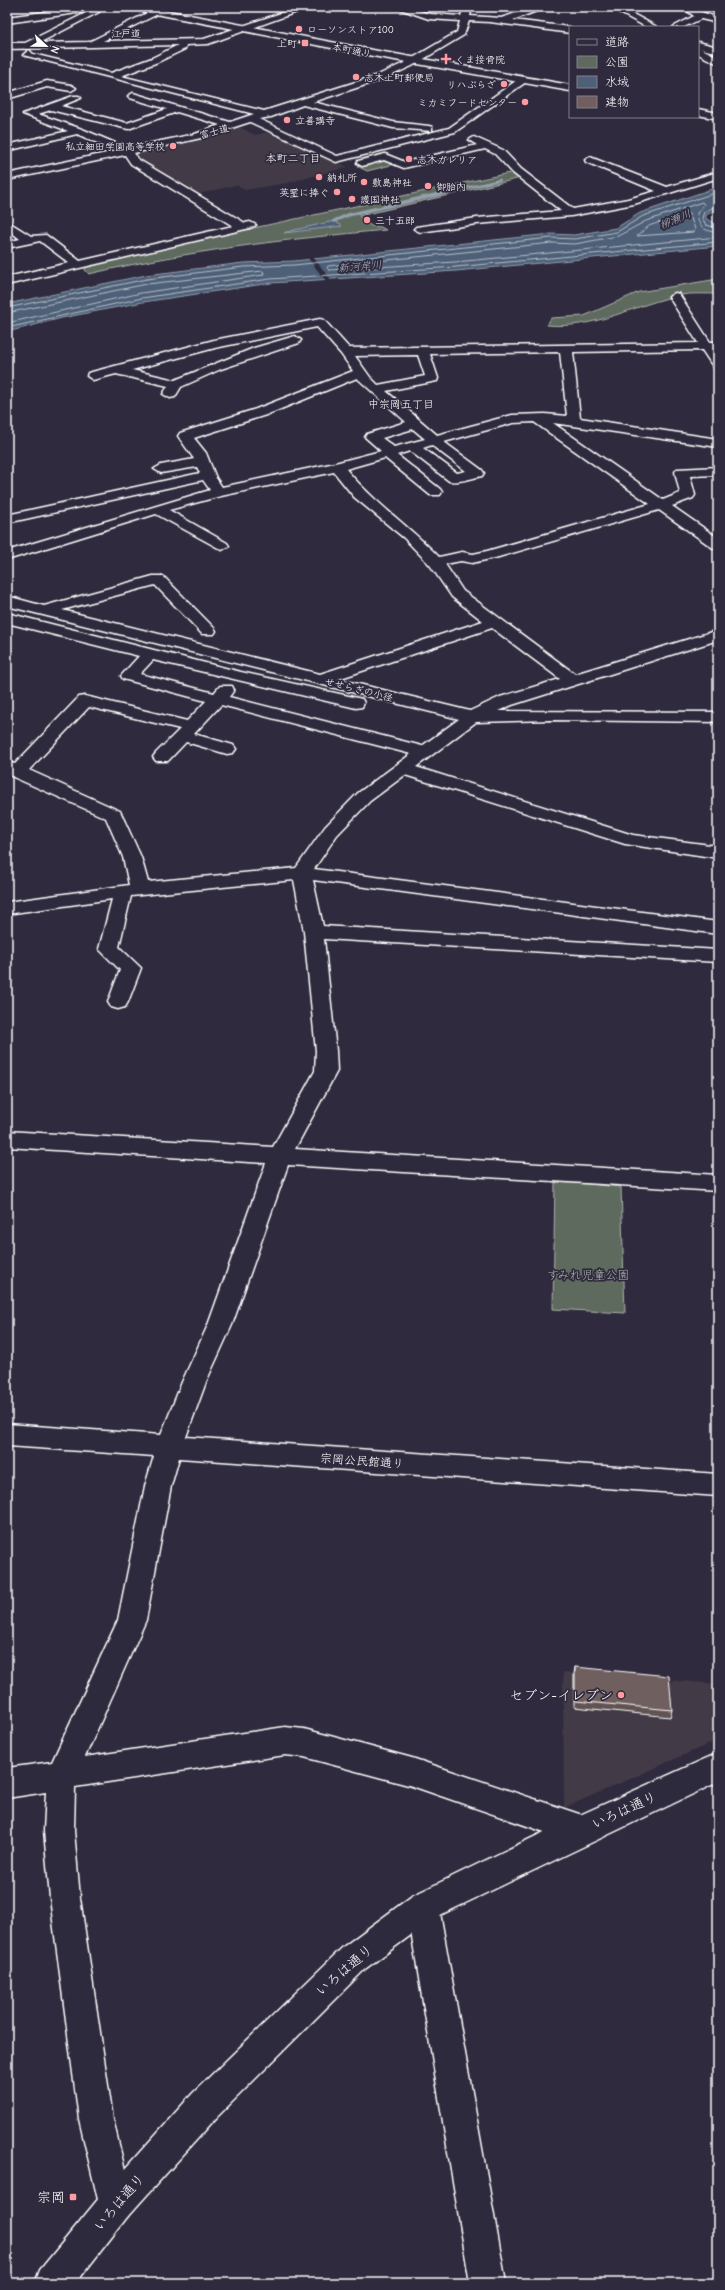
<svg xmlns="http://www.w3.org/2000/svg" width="725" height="2290" font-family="'Comic Neue','Klee One',sans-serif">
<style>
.built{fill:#423a47}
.green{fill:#5e6a5f;stroke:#aeb4af}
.water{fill:#4d6078;stroke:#94a0ae}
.pier{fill:#2f2a3d}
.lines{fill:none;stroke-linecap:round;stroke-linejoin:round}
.shore{stroke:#b8bfc9;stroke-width:1}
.stream-far1{stroke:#94a0ae;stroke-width:2.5}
.stream{stroke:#94a0ae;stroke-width:3.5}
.minor-casing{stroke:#fff;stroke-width:3}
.major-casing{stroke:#fff;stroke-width:3}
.minor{fill:#2f2a3d;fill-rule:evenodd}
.major{fill:#2f2a3d;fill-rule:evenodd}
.wall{fill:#605251;stroke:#fff}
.building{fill:#705f5e;stroke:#fff}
.poi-dot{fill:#ff9aa2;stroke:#2f2a3d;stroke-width:1.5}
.labels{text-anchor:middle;stroke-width:3.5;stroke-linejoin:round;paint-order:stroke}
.far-poi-label{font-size:10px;fill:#fff;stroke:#2f2a3d;text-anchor:start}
.far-street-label{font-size:10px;fill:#fff;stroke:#2f2a3d}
.far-neighbourhood-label{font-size:11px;fill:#fff;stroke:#2f2a3d}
.far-water-label{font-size:11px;font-style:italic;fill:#afb7c2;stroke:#2f2a3d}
.park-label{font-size:12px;fill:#aeb4af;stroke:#2f2a3d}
.street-label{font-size:12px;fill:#fff;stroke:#2f2a3d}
.near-poi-label{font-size:14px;fill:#fff;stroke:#2f2a3d;text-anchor:end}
.near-street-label{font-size:14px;fill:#fff;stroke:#2f2a3d}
</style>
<rect width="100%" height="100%" fill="#2f2a3d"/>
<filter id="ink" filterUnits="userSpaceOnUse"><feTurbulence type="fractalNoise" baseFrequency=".025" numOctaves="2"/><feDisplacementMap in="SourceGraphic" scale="8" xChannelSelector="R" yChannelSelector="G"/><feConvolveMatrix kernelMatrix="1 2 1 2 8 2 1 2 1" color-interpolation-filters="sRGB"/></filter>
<g filter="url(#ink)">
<g class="built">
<path d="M237,126L255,135L272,131L348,167L287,183L245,190L236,185L194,195L139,162L132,151Z"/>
<path d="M563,1672L718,1684V1740L564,1808Z"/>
</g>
<g class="green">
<path d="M385,159L395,164L367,171L357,166Z"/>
<path d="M514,172L521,178L359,216L371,226L381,227L386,230C286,239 187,251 89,274L85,270L86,264Z"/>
<path d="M718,279V294C706,294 692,293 681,295C635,304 595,330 547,325L551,318L584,316L639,292Z"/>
<path d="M555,1181L621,1187L625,1313L553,1309Z"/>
</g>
<g class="water">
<path d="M718,187V209L706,215V219L718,224V246L456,271L271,283L143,302L62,318L7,332V304L146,275L243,263L294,261L551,234L574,235L616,228L640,213Z"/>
<path d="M334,221L342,226L284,233L286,232Z"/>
</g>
<path class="pier" d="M307,257H313L332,281H326Z"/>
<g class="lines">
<g class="shore">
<path d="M718,205L704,212L702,218L706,225L718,228"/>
<path d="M689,213L695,229L694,232L637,236L649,226Z"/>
<path d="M718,233C704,230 699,229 697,213L704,205L702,202L646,221L618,236L575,244L552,243L328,266L327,268L329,270L455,262L718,237"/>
<path d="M7,308L147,279L243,267L294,265L551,238L575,239L617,232L643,216L718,192"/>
<path d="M7,313L147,284L263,271L264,273L263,275L141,293L7,323"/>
<path d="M7,328L142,298L270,279L456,267L718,242"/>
</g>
<path class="stream-far1" d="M449,192L500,180"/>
<path class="stream" d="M334,221L348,215L453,191"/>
<defs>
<g id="minor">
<path d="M87,7H92L99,12L39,43L89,42L157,8L161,11L160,13L103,41L204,39L299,7H311L208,44L186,45L185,49L158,62L121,76L264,111L378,75L406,62L457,32L460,21L429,19L394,7H407L430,14L461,16L464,7H472L470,16L501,18L535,7H547L513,20L570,27V33L490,22L469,21L464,35L412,66L384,79L313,102L393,122L429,126L432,127V131L393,128L303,105L271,117L259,119L337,156L449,128L520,78H526V82L455,132L336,162L250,122L201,138L134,153L139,160L245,223L250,222L256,225L250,228L7,285V277L69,263L40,241L7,248V242L20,239L7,229V221L31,236L46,235L80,261L233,226L131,164L125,155L7,180V174L116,151L77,134L7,151V145L68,131L23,114L73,96H79L81,98L61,106L127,123L167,109L130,98L128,96L133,93L230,122L254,114L23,55L29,50L33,54L111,73L152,58L178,45L7,49V43H25L88,12L85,9ZM51,110L128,129L177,112L220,125L195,134L127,148L82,129L38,114Z"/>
<path d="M682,7C695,7 705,15 718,17V23L701,19L684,27H673L694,16Z"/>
<path d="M698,42L718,47V53L698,48Z"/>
<path d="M47,81L71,85L76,88L71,91L47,87L7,99V93Z"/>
<path d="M474,137L503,150L521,169L573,209L628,199L656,191L586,162L585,160L590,157L667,187L718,172V178L634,204L571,216L477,224L420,232L414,229L416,227L477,218L561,211L513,173L495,154L485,149L404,168L384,160L362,166L357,163L358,161L385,154L405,162L477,145L469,140Z"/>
<path d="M675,293L679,294L710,342H718V350H715L718,355V369L714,368L702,350L573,352L580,418L718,439V447L553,423L663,500L680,493L675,472L677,469L718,467V475L690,476L695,495L693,498L672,506L718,538V549L713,548L659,510L495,558L472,563L461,561L445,564L463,591L575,674L718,630V640L512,705L498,711L718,712V722L551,720L476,722L416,767L633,835L718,846V858L625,844L405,775L370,801L337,835L314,869L718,922V934L313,880L323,926L718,950V962L324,939L336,1051L337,1071L295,1149L718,1175V1191L288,1165L232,1325L206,1382L186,1437L718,1474V1496L179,1458L171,1486L146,1620L85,1757L285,1727L304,1729L412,1758L582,1815L593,1819L597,1830L593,1841L582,1845L412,1786L304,1757L285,1755L75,1787L74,1831L80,1898L113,2119L133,2204L128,2216L116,2221L104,2216L99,2204L79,2119L50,1898L44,1831L46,1792L7,1798V1768L52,1762L118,1620L145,1486L154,1456L7,1446V1424L161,1435L182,1382L208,1325L266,1163L7,1147V1131L273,1147L315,1071L316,1051L304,932L294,880L131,896L119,947L141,968L128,1002L125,1007L118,1009L111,1007L108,1002L120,970L99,949L112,899L7,914V902L129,885L123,857L106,818L11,776L7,773V762L15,764L79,697L85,696L187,721L206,701L123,679L121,676L139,656L7,623V613L241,672L362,699L364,703L362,707L356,708L153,660L140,674L214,693L220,686H232L234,690L229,697L422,746L459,719L7,606V596L44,606L153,576H163L214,628L216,631L214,634H202L155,585L62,610L320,674L483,621L452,597L430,565L404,538L354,497L334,472L221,496L169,510L227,543L229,546L222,550L156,514L7,560V551L210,490L203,480L7,523V515L200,473L197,467L161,473L154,469L161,465L194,459L178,436L180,433L256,409L353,371L341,354L317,327L215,348L132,370L175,380L254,348L295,336L301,340L299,343L221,369L181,387L175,397L170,398L163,394L168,386L116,374L93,380L87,376L88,373L214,340L320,319L324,320L349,348L698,343L669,297ZM560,352L567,416L545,414L512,415L437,435L386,391L437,381L438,378L430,354ZM418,355L425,376L378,385L370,377L355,356ZM357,378L406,422L367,434L365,437L381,451L335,463L222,487L216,478L206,453L194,438L266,415ZM534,422L650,504L487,551L473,554L462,552L439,557C409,526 373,502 346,469L385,458L430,495H440L442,492L440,489L397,455L410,451L449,481C459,483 472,478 482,476L484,473L482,470L444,442L513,423ZM413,429L425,439L394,447L382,438ZM432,445L435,448L466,471L457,473L423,448ZM492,628L560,679L500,697L470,711L338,679ZM221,705L411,754L358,793L325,827L296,868L148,882L141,857L120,811L29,770L89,707L180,729L156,753L153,757L156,761H168L186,742L227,754L233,753L236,749L233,745L194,734Z"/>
<path d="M423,1891L434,1896L439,1907L506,2283H470L407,1907L412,1896Z"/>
</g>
<g id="major">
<path d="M80,7H102L98,10L7,23V17Z"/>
<path d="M131,7H148L378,51L570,85V91L378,57L135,10Z"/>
<path d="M609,7H620L657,27H646Z"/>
<path d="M698,47L718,57V64L698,54Z"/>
<path d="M698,109L718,113V119L698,115Z"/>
<path d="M718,1753V1782L434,1918L365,1969L217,2117L128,2216L76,2283H35L40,2270L104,2192L193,2093L343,1947L412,1896L571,1819Z"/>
</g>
</defs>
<use href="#minor" class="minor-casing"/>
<use href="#major" class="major-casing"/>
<use href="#minor" class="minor"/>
<use href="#major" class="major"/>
</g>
<path class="wall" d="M575,1667L672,1710L670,1717L574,1707V1674Z"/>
<path class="building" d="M575,1667L669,1676L672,1710L575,1701Z"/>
</g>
<g class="poi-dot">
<circle cx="299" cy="29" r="4"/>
<rect x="301" y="39" width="8" height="8" rx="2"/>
<path d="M444 53h4v4h4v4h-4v4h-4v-4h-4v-4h4z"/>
<circle cx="356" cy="77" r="4"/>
<circle cx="504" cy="84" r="4"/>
<circle cx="525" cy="102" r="4"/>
<circle cx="287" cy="120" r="4"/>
<circle cx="173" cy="146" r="4"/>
<circle cx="409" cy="159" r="4"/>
<circle cx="319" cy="177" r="4"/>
<circle cx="364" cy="182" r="4"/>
<circle cx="428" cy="186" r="4"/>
<circle cx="337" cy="192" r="4"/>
<circle cx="352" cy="199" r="4"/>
<circle cx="367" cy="220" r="4"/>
<circle cx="621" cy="1695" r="4"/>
<rect x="69" y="2193" width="8" height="8" rx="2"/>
</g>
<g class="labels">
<g class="far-poi-label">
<text x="307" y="33">ローソンストア100</text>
<text x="297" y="47" text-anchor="end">上町</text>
<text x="455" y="63">くま接骨院</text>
<text x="364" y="81">志木上町郵便局</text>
<text x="496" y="88" text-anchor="end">リハぷらざ</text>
<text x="517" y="106" text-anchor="end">ミカミフードセンター</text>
<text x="295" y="124">立善講寺</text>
<text x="165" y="150" text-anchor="end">私立細田学園高等学校</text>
<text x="417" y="163">志木ガレリア</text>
<text x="327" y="181">納札所</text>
<text x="372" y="186">敷島神社</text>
<text x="436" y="190">御胎内</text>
<text x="329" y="196" text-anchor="end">英霊に捧ぐ</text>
<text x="360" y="203">護国神社</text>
<text x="375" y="224">三十五郎</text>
</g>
<g class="far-street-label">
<text transform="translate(126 33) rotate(-1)" y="4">江戸道</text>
<text transform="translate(352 50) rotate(11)" y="4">本町通り</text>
<text transform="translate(214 131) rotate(-16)" y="4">富士道</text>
<text transform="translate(359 689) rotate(14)" y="4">せせらぎの小径</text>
</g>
<g class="far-neighbourhood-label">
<text x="293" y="162">本町二丁目</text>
<text x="401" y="408">中宗岡五丁目</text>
</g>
<g class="far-water-label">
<text transform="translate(675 219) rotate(-24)" y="4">柳瀬川</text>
<text transform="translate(360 266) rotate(-5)" y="4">新河岸川</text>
</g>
<g class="park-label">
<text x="588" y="1279">すみれ児童公園</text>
</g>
<g class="street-label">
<text transform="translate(362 1461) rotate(4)" y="4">宗岡公民館通り</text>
</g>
<g class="near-poi-label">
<text x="613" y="1700">セブン-イレブン</text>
<text x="65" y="2202">宗岡</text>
</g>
<g class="near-street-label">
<text transform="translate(624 1810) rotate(-25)" y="5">いろは通り</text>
<text transform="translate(344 1970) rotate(-41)" y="5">いろは通り</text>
<text transform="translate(119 2202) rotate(-50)" y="5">いろは通り</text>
</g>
</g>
<rect width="725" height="2290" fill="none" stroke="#2f2a3d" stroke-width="24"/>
<rect x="12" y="12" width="701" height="2266" fill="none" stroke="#fff" stroke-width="1.5" filter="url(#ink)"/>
<rect x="569" y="26" width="130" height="92" fill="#2f2a3d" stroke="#827f8b"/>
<rect x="577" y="39" width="20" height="6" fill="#2f2a3d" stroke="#827f8b"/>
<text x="605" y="46" font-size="12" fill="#ffffff">道路</text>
<rect x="577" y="56" width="20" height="12" fill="#5e6a5f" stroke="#827f8b"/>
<text x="605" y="66" font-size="12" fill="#ffffff">公園</text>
<rect x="577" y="76" width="20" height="12" fill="#4d6078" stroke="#827f8b"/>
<text x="605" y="86" font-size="12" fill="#ffffff">水域</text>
<rect x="577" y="96" width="20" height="12" fill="#705f5e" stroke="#827f8b"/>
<text x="605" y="106" font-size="12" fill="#ffffff">建物</text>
<g transform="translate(46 46) rotate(112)" stroke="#2f2a3d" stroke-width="3" paint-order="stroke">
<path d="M0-3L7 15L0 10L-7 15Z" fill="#ffffff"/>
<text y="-6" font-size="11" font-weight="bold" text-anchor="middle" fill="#ffffff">N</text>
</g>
</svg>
